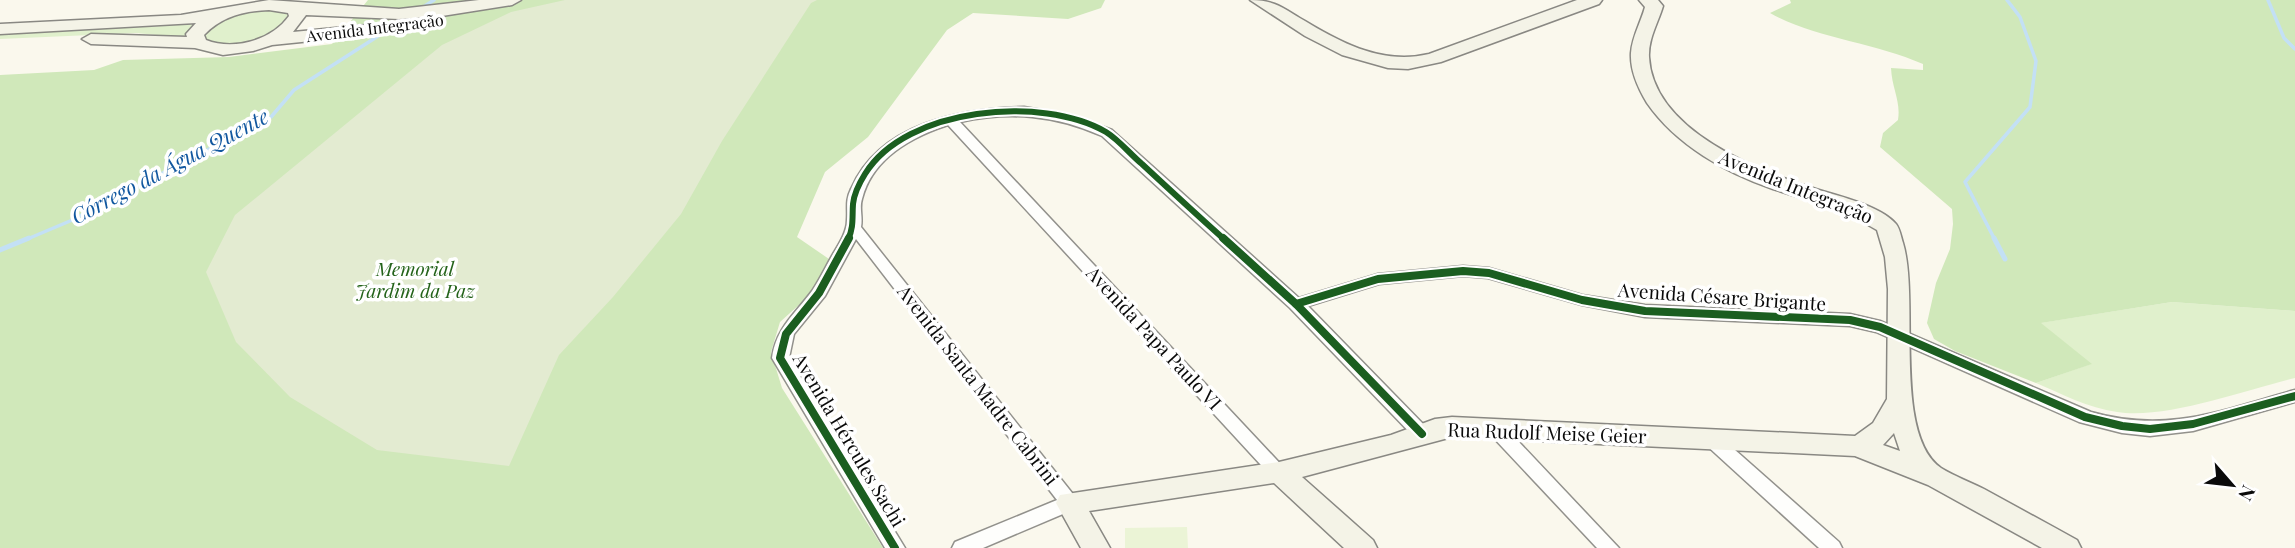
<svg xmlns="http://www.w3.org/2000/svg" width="2295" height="548" font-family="'Playfair Display',serif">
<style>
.green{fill:#e0f0cc}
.forest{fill:#d0e8ba}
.cemetery{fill:#e3ebd1}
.pitch{fill:#ebf4d6}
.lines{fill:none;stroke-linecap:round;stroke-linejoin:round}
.stream-far1{stroke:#c3e0f5;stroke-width:3.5}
.stream{stroke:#c3e0f5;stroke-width:5}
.street-casing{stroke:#92918c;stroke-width:3}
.secondary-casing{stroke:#898883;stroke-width:3}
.street{fill:#fefefc;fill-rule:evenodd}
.secondary{fill:#f4f3e7;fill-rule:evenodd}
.cycleway-far1-casing{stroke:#fff;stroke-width:10}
.cycleway-casing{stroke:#fff;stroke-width:12}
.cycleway-far1{stroke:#1b5e20;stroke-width:6}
.cycleway{stroke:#1b5e20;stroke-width:8}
.labels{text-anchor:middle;stroke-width:7;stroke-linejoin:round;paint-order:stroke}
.far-street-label{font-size:16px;fill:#0a0a0a;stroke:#fff}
.street-label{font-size:19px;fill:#0a0a0a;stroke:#fff}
.park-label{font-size:19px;font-style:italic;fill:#24631a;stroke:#fff}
.water-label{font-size:21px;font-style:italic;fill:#11579f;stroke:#fff}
</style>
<rect width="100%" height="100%" fill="#faf8ed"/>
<g class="green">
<path d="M257,8L288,12L289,19C264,41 238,52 205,40L204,33L216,21Z"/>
<path d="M205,18L188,38L136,33L0,39V33L165,26Z"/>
<path d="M2172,302L2295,311V378C2246,390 2164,420 2117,412C2088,408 2062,394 2036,383L2091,364L2040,323Z"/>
</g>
<g class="forest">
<path d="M368,0H1105L1101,8L1068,19L973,13L947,30L868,137L825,172L797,237L829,259L810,295L780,322L771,352L782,388L883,548H0V75L94,70L123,60L229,57L332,44Z"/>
<path d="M1790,0H2295V311L2172,302L2041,323L2092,364L2036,383L1955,351L1934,339L1927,323L1936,283L1950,249L1953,224L1952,209L1880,147L1883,133L1898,120C1901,101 1892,89 1891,68L1923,70V64C1874,42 1817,39 1770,13L1791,3Z"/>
</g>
<path class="cemetery" d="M565,0H817L811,3L722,141L681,214L613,297L559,355L509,466L377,450L290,397L236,342L206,272L235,215L442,45L511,12Z"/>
<path class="pitch" d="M1187,527L1188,548H1125V528Z"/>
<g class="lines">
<g class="stream-far1">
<path d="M2268,0L2284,38L2295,49"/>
<path d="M420,9L434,0"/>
<path d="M25,240L70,221L271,117L294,90L386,31"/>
<path d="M1995,240L1965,182L2030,107L2036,61L2020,17L2007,0"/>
</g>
<g class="stream">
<path d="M1994,238L2005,259"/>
<path d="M0,250L29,238"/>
</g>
<defs>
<g id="street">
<path d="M1024,107L1071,115L1112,130L1299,298L1378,274L1463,266L1489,268L1582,295L1645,305L1850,314L1880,321L2091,412C2168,434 2222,410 2295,390V402L2193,431L2150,436L2122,433L2079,422L1876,332L1850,326L1645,317L1582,305L1488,278L1463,276L1379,284L1308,306L1428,429L1431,434L1428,439L1422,441L1416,439L1290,308L1102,136C1055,115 1010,111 960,122L1288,472L1286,477L1279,479L1272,477L948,125C911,137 872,159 862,199C859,208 863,217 861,227L1080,503L1077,508L983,548H952L955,542L1057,500L856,239L825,296L794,334L789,358L905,548H885L772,358C776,328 795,314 812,291C820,279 826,266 833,254C839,244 847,232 847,220C848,208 845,201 851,189C879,124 960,108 1024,107Z"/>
<path d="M1495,421L1501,423L1619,548H1597L1489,433L1486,428L1489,423Z"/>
<path d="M1711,432L1717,434L1839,542L1842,548H1819L1705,444L1702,439L1705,434Z"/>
</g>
<g id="secondary">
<path d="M269,0L399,9L479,0H521L512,5L442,16L399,19L306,15L293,32L409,21L418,26L409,31L272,45L253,51L223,55L195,48L91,44L82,39L91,34L187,37L186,34L196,23L0,34V24L181,15ZM269,10L288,13L289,16C272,40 234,51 206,40L204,35C222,16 244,11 269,10Z"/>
<path d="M1250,0C1276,0 1284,9 1305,21C1343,44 1384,65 1429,54L1577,0H1602L1599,4L1441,62L1408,69L1388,68L1342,55L1305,36Z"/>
<path d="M1639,0H1658L1663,6C1658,23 1648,39 1649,57C1653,131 1760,172 1819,190C1840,196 1882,207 1896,224C1900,229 1901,237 1903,243C1920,299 1892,434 1941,468C1954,476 1970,482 1984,489C2015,506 2046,523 2077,540L2081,548H2042L1928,485L1855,456L1452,437L1302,477L1373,540L1377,548H1344L1274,483L1089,511L1110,548H1081L1056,503L1060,495L1279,462L1391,435L1435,419L1452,417L1855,436L1873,423L1887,399L1888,289L1885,257L1877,230C1845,210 1809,201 1773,189C1726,173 1676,145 1647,103C1638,88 1630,71 1631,53C1632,37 1641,22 1645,7ZM1894,433L1900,451L1883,445Z"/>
</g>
</defs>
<use href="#street" class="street-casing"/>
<use href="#secondary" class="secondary-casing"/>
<use href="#street" class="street"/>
<use href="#secondary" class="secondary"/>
<defs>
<path id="cycleway-far1" d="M848,240C854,226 852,218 853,204C854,194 860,182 865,174C906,107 1042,95 1106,132C1119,140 1130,154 1142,164C1170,190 1197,215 1225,240"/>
<g id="cycleway">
<path d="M849,238L819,293L786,334L780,358L895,548"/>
<path d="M1223,238L1296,304L1422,434"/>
<path d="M1296,304L1378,279L1463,271L1489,273L1582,300L1645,311L1850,320L1880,327L2085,417L2122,426L2150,429L2193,424L2295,396"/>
</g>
</defs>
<use href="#cycleway-far1" class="cycleway-far1-casing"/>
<use href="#cycleway" class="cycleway-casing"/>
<use href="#cycleway-far1" class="cycleway-far1"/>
<use href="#cycleway" class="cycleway"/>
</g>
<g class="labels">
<g class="far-street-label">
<text transform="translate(375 28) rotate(-7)" y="6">Avenida Integração</text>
</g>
<g class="street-label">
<text transform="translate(1796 187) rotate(22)" y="7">Avenida Integração</text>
<text transform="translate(1722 297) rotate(4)" y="7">Avenida Césare Brigante</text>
<text transform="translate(1154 338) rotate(47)" y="7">Avenida Papa Paulo VI</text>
<text transform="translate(978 385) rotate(52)" y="7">Avenida Santa Madre Cabrini</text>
<text transform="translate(1547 433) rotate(2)" y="7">Rua Rudolf Meise Geier</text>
<text transform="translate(849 440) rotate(59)" y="7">Avenida Hércules Sachi</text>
</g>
<g class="park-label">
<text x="415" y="276">Memorial<tspan x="415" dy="22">Jardim da Paz</tspan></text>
</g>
<g class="water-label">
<text transform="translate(170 167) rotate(-28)" y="7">Córrego da Água Quente</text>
</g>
</g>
<g transform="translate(2232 485) rotate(118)" stroke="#ffffff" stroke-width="5" paint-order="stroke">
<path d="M0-5L12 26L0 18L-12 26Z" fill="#0a0a0a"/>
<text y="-10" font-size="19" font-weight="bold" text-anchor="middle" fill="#0a0a0a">N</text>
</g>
</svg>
